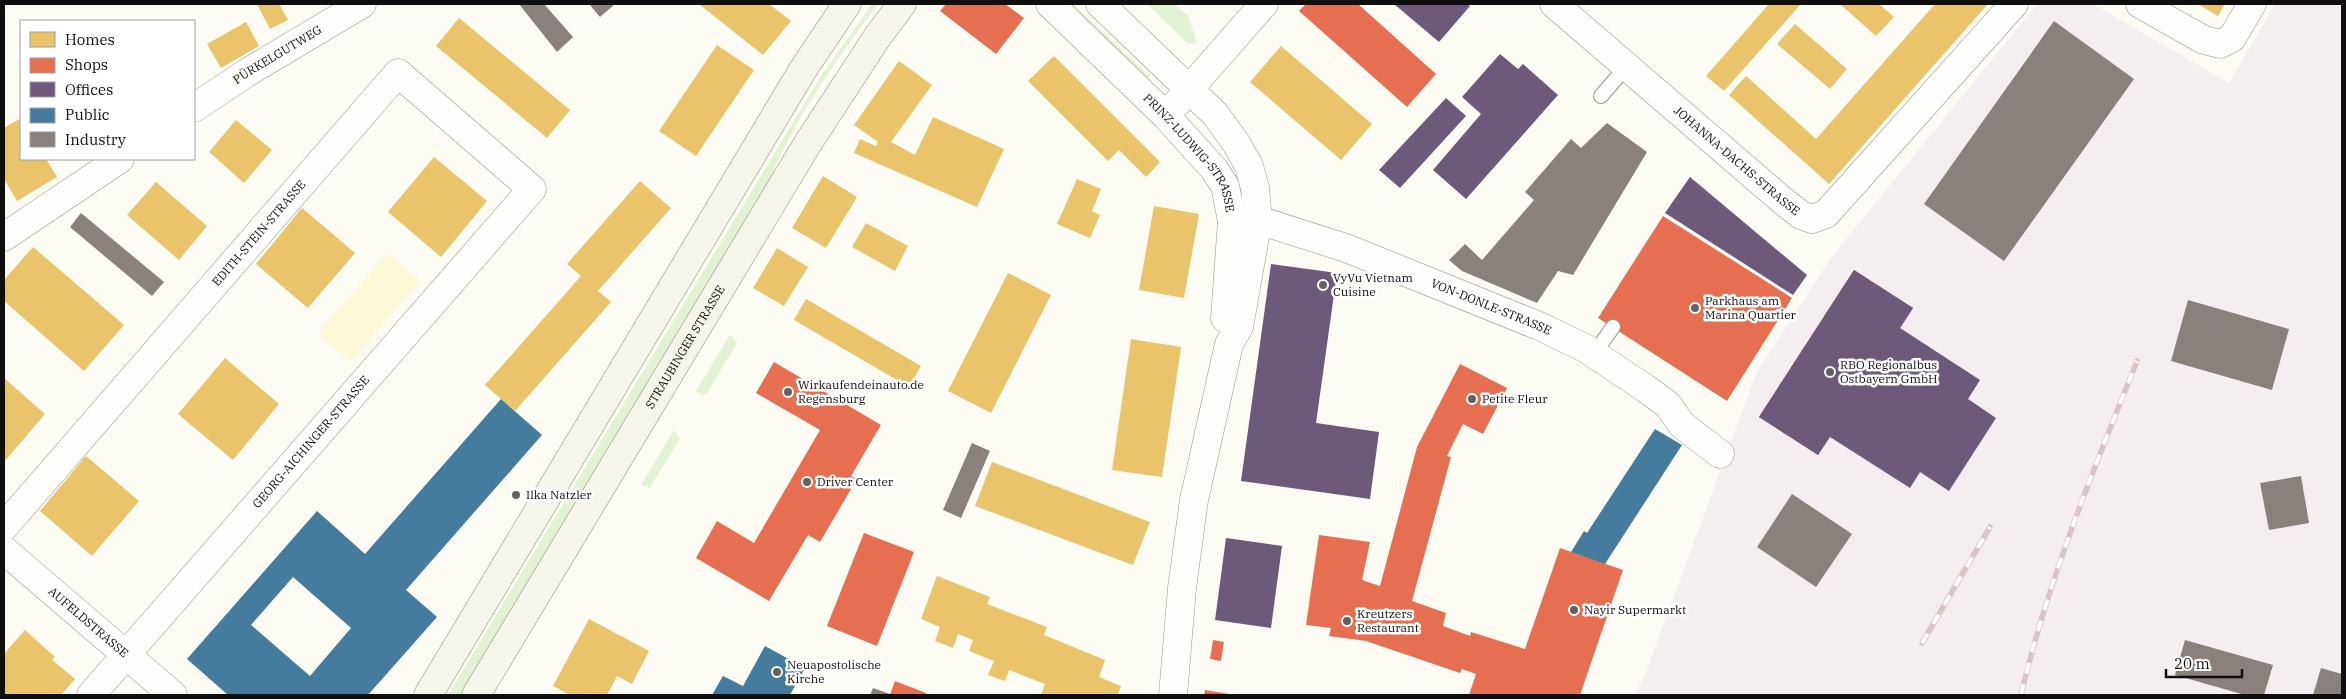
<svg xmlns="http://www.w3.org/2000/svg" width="2346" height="699" font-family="'IBM Plex Serif',serif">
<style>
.industrial{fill:#f4eef1}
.green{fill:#e2f3d3}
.sand{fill:#fdf8d5}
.homes{fill:#e9c46a}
.shops{fill:#e76f51}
.offices{fill:#6d597a}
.public{fill:#457b9d;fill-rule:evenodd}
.industry{fill:#8a817c}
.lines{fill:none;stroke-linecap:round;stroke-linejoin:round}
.lane-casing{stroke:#969592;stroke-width:16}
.street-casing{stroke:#969592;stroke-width:29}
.secondary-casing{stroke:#8c8c89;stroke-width:29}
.lane{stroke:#fffefd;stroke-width:14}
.street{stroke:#fffefd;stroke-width:28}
.secondary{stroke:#f5f5eb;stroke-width:28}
.rail-casing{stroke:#d9c6c4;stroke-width:5.5}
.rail{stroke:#fff;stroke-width:4;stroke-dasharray:11;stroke-linecap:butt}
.poi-dot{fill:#62625f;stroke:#fff;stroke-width:2}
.labels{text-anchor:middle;stroke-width:5;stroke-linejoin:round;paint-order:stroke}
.street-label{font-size:12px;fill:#0f0f0f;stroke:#fff}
.poi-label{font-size:12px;fill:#0f0f0f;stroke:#fff;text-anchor:start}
</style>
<rect width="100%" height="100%" fill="#fcfbf4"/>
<path class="industrial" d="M2037,4H2093L2229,83L2275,4H2342V695H1634L1645,675L1756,374L1830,259Z"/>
<g class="green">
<path d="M872,4H878C833,64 787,130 761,201L463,695H448L821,76Z"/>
<path d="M1066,4H1073L1150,77L1147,81Z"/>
<path d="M1147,4H1174L1188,16L1197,43L1188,44Z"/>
<path d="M730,335L737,343L707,393L702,395L696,391Z"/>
<path d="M674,430L680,439L649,488L641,485Z"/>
</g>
<path class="sand" d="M388,253L420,281L350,362L318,333Z"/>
<g class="homes">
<path d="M257,4H279L288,20L270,29Z"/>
<path d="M699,4H769L791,21L763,55Z"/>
<path d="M1769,4H1801L1724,91L1706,76Z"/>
<path d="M1840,4H1879L1894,17L1876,36Z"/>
<path d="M1935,4H1988L1829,184L1729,95L1746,76L1816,139Z"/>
<path d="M2198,4H2225L2218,16Z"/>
<path d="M459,18L570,110L547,138L436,46Z"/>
<path d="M246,22L259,46L221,68L207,44Z"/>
<path d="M1795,24L1847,69L1830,89L1777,44Z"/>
<path d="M717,45L754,70L696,156L659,131Z"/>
<path d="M1281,46L1372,124L1341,160L1250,82Z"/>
<path d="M1054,56L1160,162L1146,177L1119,150L1108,161L1028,81Z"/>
<path d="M899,61L932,85L891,142L915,155L933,117L1004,149L977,207L854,153L860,139L876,146L878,142L854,125Z"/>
<path d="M21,118V159H46L57,177L17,201L4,179V128Z"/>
<path d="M236,120L272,150L244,183L209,152Z"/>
<path d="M434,157L487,201L441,257L388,212Z"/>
<path d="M823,176L857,197L826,248L792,228Z"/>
<path d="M1077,179L1101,189L1092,211L1100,215L1090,238L1057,224Z"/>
<path d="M640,181L671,208L598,291L611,302L515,411L485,385L581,276L567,264Z"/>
<path d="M156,182L207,226L179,260L127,215Z"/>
<path d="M1154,206L1199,214L1184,298L1139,290Z"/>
<path d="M302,208L355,253L308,308L256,264Z"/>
<path d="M866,223L908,246L895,271L852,247Z"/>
<path d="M33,247L124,325L84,371L4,301V280Z"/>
<path d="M777,248L808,267L784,306L753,288Z"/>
<path d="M1008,273L1051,295L991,413L948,391Z"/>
<path d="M806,299L921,366L909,387L794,320Z"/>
<path d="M1131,339L1181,347L1162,477L1112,470Z"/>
<path d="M225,358L279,404L233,460L178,414Z"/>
<path d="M4,378L45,414L4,462Z"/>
<path d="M86,456L139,501L92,556L40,511Z"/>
<path d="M992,462L1150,522L1133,565L975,506Z"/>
<path d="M937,576L990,597L987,604L1047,627L1044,635L1105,660L1099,677L1121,686L1118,695H1041L1045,684L1009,670L1005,681L988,675L994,661L969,651L973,640L958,634L953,648L935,641L940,627L921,619Z"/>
<path d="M589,619L649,651L632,684L617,676L607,695H570L553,686Z"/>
<path d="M25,630L55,657L52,660L75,679L61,695H4V654Z"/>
</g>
<g class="shops">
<path d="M946,4H1005L1024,18L996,54L940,11Z"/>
<path d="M1306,4H1358L1436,74L1407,107L1299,11Z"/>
<path d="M1663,216L1792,298L1727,401L1598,318Z"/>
<path d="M1854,270L1913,308L1818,455L1759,417Z"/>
<path d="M774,362L881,425L851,476L857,479L820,542L808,535L769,601L696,558L717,521L754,543L820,430L756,393Z"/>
<path d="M1460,364L1507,388L1483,434L1463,424L1447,456L1451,457L1412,601L1446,613L1443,626L1470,636L1471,632L1525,649L1560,548L1623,570L1580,695H1469L1476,674L1462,669L1460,673L1366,641L1329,636L1331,628L1306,625L1319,535L1370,542L1362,580L1380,586L1417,447Z"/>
<path d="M864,533L914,552L877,646L827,626Z"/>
<path d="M1213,640L1224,642L1221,661L1210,659Z"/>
<path d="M895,681L926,693L925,695H890Z"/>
<path d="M1205,690L1229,694L1228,695H1204Z"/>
</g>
<g class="offices">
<path d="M1394,4H1467L1470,6L1439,42Z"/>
<path d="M1500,54L1518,69L1523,64L1558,95L1466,199L1433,170L1481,114L1462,97Z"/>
<path d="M1446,98L1466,116L1400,188L1379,170Z"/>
<path d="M1690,177L1807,275L1793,295L1665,213Z"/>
<path d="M1271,264L1337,273L1316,423L1379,432L1370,499L1241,481Z"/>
<path d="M1854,270L1913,308L1900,328L1980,380L1968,399L1996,418L1949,491L1920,472L1910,488L1830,437L1818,455L1759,417Z"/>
<path d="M1226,538L1282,546L1271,628L1215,620Z"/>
</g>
<g class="public">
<path d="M501,399L542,435L406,590L437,617L368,695H228L187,659L317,511L365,554ZM293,577L351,628L310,676L251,625Z"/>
<path d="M1655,429L1682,445L1605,564L1571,552L1584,531L1587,533Z"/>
<path d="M765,646L805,668L790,695H712L723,676L743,686Z"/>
</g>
<g class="industry">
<path d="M519,4H544L573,37L557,52Z"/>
<path d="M589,4H615L600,17Z"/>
<path d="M2054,21L2134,79L2004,261L1924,204Z"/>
<path d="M1607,123L1647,152L1573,275L1558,271L1537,303L1462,271L1449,260L1465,244L1482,260L1534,200L1525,192L1571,139L1581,148Z"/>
<path d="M81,213L164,282L152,296L70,227Z"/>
<path d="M2188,300L2289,329L2272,390L2171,361Z"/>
<path d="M972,443L990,451L961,518L943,510Z"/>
<path d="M2301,476L2309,523L2269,530L2260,483Z"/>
<path d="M1792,494L1852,534L1816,587L1757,547Z"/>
<path d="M2185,640L2273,665L2264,695H2245L2175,675Z"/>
<path d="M2321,668L2342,674V695H2313Z"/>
<path d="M873,688L893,695H870Z"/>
</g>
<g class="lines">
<defs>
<g id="lane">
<path d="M1601,96L1627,66"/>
<path d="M1594,354L1613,327"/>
</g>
<g id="street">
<path id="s1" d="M1050,4L1166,116L1214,169L1225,186L1232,221L1225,318"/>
<path d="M1100,4L1215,114L1236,143L1249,166L1255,188L1258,220L1239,327L1229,344L1194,500L1182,588L1173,695"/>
<path id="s2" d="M1554,4L1783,201L1801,215L1812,219L1826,214L2014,4"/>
<path d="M2140,4L2204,40L2220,44L2232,38L2252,4"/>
<path d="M1177,103L1264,4"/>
<path id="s3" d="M194,108L248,72L362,4"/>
<path id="s4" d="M1232,221L1258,220L1346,248L1539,326L1585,348L1645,388L1668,405L1682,425L1720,454"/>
<path d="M4,237L120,159"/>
<path id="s5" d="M4,527L398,73L532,189L91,695"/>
<path id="s6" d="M4,550L173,695"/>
</g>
<g id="secondary">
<path d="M428,695L804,68L847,4"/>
<path id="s7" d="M476,695L808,143L878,36L902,4"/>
</g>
</defs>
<use href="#lane" class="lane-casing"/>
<use href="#street" class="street-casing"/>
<use href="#secondary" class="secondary-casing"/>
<use href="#lane" class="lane"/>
<use href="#street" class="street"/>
<use href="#secondary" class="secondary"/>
<defs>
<g id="rail">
<path d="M1922,643L1990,527"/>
<path d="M2021,695C2048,580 2093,471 2137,361"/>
</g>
</defs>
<use href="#rail" class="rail-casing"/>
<use href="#rail" class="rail"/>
</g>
<g class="poi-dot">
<circle cx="1323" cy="285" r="5"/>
<circle cx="1695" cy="308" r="5"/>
<circle cx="1830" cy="372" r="5"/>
<circle cx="788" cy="392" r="5"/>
<circle cx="1472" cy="399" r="5"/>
<circle cx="807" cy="482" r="5"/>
<circle cx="516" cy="495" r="5"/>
<circle cx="1574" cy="610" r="5"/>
<circle cx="1347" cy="621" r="5"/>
<circle cx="777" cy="672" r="5"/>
</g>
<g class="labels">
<g class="street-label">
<text dy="4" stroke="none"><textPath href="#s3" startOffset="99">PÜRKELGUTWEG</textPath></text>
<text dy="4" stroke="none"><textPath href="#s1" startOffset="206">PRINZ-LUDWIG-STRASSE</textPath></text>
<text dy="4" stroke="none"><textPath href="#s2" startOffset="241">JOHANNA-DACHS-STRASSE</textPath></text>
<text dy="4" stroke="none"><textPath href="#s5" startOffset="389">EDITH-STEIN-STRASSE</textPath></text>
<text dy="4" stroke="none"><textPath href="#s4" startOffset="275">VON-DONLE-STRASSE</textPath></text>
<text dy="4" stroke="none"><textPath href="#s7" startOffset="406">STRAUBINGER STRASSE</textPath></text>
<text transform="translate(311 442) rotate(-49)" y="4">GEORG-AICHINGER-STRASSE</text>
<text dy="4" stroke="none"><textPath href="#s6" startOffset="111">AUFELDSTRASSE</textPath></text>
</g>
<g class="poi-label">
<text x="1333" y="282">VyVu Vietnam<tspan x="1333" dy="14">Cuisine</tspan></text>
<text x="1705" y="305">Parkhaus am<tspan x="1705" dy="14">Marina Quartier</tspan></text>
<text x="1840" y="369">RBO Regionalbus<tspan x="1840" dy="14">Ostbayern GmbH</tspan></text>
<text x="798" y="389">Wirkaufendeinauto.de<tspan x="798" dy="14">Regensburg</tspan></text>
<text x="1482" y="403">Petite Fleur</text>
<text x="817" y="486">Driver Center</text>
<text x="526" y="499">Ilka Natzler</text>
<text x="1584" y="614">Nayir Supermarkt</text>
<text x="1357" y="618">Kreutzers<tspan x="1357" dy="14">Restaurant</tspan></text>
<text x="787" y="669">Neuapostolische<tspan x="787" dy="14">Kirche</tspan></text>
</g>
</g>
<rect width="2346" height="699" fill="none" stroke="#0f0f0f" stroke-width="10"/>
<rect x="20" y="20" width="175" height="140" fill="#ffffff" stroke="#9f9f9f"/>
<rect x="30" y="32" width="25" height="15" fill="#e9c46a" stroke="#9f9f9f"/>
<text x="65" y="45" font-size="15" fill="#0f0f0f">Homes</text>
<rect x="30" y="58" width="25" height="15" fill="#e76f51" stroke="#9f9f9f"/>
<text x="65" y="70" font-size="15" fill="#0f0f0f">Shops</text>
<rect x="30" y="82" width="25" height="15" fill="#6d597a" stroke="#9f9f9f"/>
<text x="65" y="95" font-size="15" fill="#0f0f0f">Offices</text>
<rect x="30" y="108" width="25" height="15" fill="#457b9d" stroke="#9f9f9f"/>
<text x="65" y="120" font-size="15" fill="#0f0f0f">Public</text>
<rect x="30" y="132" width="25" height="15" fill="#8a817c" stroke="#9f9f9f"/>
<text x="65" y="145" font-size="15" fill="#0f0f0f">Industry</text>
<path d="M2166 669v8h76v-8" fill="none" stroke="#0f0f0f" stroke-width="2.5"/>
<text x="2174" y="669" font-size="15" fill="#0f0f0f" stroke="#ffffff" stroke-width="4" paint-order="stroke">20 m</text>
</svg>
